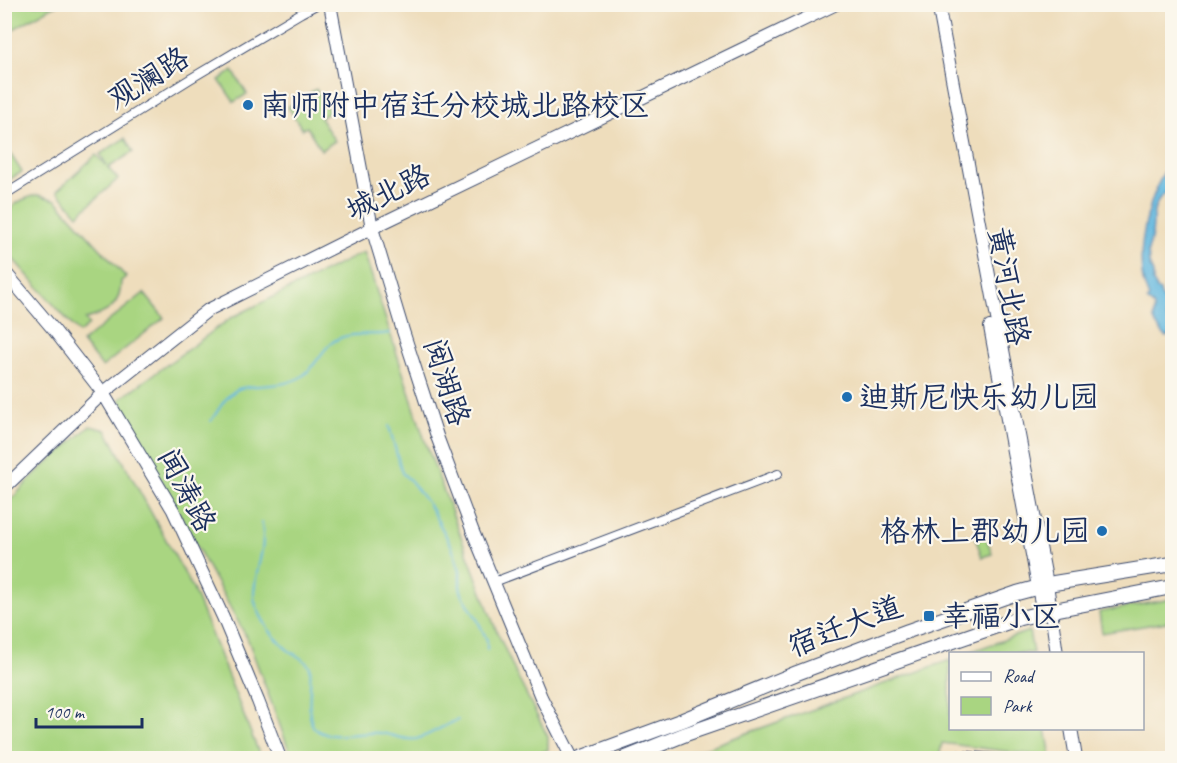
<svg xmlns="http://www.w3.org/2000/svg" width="1177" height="763" font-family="Caveat,'LXGW WenKai TC',sans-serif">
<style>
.green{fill:#a9d581;stroke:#628270;stroke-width:1.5}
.water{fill:#63b8df;stroke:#3f749e;stroke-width:1.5}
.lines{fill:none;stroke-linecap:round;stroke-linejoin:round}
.stream{stroke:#63b8df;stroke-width:2}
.street-casing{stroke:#3b496c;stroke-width:10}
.secondary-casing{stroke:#3b496c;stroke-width:14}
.primary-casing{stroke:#3b496c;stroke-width:16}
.street{stroke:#fff;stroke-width:8}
.secondary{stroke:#fff;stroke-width:12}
.primary{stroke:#fff;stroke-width:14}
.poi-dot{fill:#1f6fb2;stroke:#fbf7ec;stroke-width:2}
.labels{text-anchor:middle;stroke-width:4.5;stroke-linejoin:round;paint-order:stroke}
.street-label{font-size:30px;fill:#1b2f5e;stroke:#fbf7ec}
.poi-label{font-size:30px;fill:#1b2f5e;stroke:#fbf7ec;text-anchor:start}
</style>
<rect width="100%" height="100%" fill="#fbf7ec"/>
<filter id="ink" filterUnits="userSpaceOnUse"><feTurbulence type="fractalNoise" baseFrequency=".0167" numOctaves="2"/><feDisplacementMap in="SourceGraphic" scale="12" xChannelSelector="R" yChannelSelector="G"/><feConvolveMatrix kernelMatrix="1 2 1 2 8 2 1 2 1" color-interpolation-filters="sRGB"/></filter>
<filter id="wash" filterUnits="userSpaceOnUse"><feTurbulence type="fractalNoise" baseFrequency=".008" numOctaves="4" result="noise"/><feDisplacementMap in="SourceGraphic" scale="24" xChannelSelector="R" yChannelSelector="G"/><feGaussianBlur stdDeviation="1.35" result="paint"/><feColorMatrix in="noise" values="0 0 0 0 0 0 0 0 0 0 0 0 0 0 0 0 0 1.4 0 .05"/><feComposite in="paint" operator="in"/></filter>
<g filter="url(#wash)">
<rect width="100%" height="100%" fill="#eeddbc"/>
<g class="green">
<path d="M5,5H56L5,34Z"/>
<path d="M233,71L247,94L234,102L219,80Z"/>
<path d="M316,89L330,112L320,118L335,141L321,150L307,127L302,129L288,107Z"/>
<path d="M125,138L133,152L108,168L118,179L78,215L57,191L96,155L107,166L100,154Z"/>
<path d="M9,152L22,172L5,182V155Z"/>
<path d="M38,195L56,200L126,277L121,281C121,306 107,314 85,319L89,325L79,333L5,250C4,219 3,202 38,195Z"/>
<path d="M364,252L425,441L495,627L517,676L548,737V750L525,758H292L248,640L125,415L120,399L231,318Z"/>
<path d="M144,293L164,318L102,367L82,342Z"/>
<path d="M90,426L106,430L193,589L261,758H5V506L36,473Z"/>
<path d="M985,533L992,554L982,557L975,537Z"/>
<path d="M1172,599V621L1102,633L1099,612Z"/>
<path d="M1029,631L1033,653H967Z"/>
<path d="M950,660V728L1046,729L1051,757L942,743L939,758H678Z"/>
</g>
<path class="water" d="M1172,159V187L1159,199L1154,211L1152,236L1148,251L1149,264L1153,273V282L1157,289L1160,291C1160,298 1167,302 1167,310C1167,313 1166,315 1166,318L1172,326L1171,335L1167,337C1162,334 1156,326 1154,320C1152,310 1159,308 1147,301L1149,298C1147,292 1144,286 1143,280C1136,243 1151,189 1172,159Z"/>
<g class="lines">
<g class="stream">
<path d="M211,421C218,411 226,395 238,389C243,387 250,387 256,386C271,385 287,385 301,377C317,367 322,345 340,338C354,332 374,336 390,333"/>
<path d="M389,426L402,473L411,481L429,505L451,545L460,570V587L462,594L477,619L487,640V649"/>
<path d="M262,523C267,551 254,570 254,596C254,605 264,622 269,630C274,636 282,645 288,650C296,656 304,658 310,667C312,682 306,713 313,726C323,743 365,731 380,733C392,734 403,741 416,739C429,736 444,725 458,720"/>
</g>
</g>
</g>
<g filter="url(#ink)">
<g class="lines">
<defs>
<g id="street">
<path d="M4,195L190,79L301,13L318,4"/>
<path d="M494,582L778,474"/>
<path d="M948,754L996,758"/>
</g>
<g id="secondary">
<path d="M330,4L372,228L403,331L438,439L473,532L541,697L572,758"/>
<path d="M938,4L1047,584L1057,654"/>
<path d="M4,271L54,330L103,393L173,510L223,617L258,701L280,758"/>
<path d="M990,327L1043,614"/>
<path d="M4,488L103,393L208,310L372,228L836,4"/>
<path d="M1071,728L1076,758"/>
</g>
<g id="primary">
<path d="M580,758L683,720L797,673L908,631L1017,593L1054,583L1172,564"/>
<path d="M626,758L686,734L1020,618L1059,609L1172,587"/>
</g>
</defs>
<use href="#street" class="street-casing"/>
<use href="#secondary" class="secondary-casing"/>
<use href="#primary" class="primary-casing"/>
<use href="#street" class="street"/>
<use href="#secondary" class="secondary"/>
<use href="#primary" class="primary"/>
</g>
</g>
<g class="poi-dot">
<circle cx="248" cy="105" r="6"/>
<circle cx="847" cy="397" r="6"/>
<circle cx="1102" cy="531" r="6"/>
<rect x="923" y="610" width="12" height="12" rx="3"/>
</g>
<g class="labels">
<g class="street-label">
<text transform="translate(148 78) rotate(-32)" y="10">观澜路</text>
<text transform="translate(388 192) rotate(-26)" y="10">城北路</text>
<text transform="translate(1009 286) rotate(80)" y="10">黄河北路</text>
<text transform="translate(447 382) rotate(72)" y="10">阅湖路</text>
<text transform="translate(187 490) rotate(62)" y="10">闻涛路</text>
<text transform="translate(845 626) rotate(-21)" y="10">宿迁大道</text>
</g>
<g class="poi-label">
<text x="260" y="115">南师附中宿迁分校城北路校区</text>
<text x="859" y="407">迪斯尼快乐幼儿园</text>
<text x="1090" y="541" text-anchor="end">格林上郡幼儿园</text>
<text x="941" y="626">幸福小区</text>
</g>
</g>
<rect width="1177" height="763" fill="none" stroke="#fbf7ec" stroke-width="24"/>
<rect x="949" y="652" width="195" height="78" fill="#fbf7ec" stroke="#a1a7b3" stroke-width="1.5"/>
<rect x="961" y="672" width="30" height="9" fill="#ffffff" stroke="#a1a7b3" stroke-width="1.5"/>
<text x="1003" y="682" font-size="18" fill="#1b2f5e">Road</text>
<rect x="961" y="697" width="30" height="18" fill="#a9d581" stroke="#a1a7b3" stroke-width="1.5"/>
<text x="1003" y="712" font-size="18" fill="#1b2f5e">Park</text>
<path d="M36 718v9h106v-9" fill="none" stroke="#1b2f5e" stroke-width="3"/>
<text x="45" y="718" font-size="18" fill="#1b2f5e" stroke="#fbf7ec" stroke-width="4.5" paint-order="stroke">100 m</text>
</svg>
